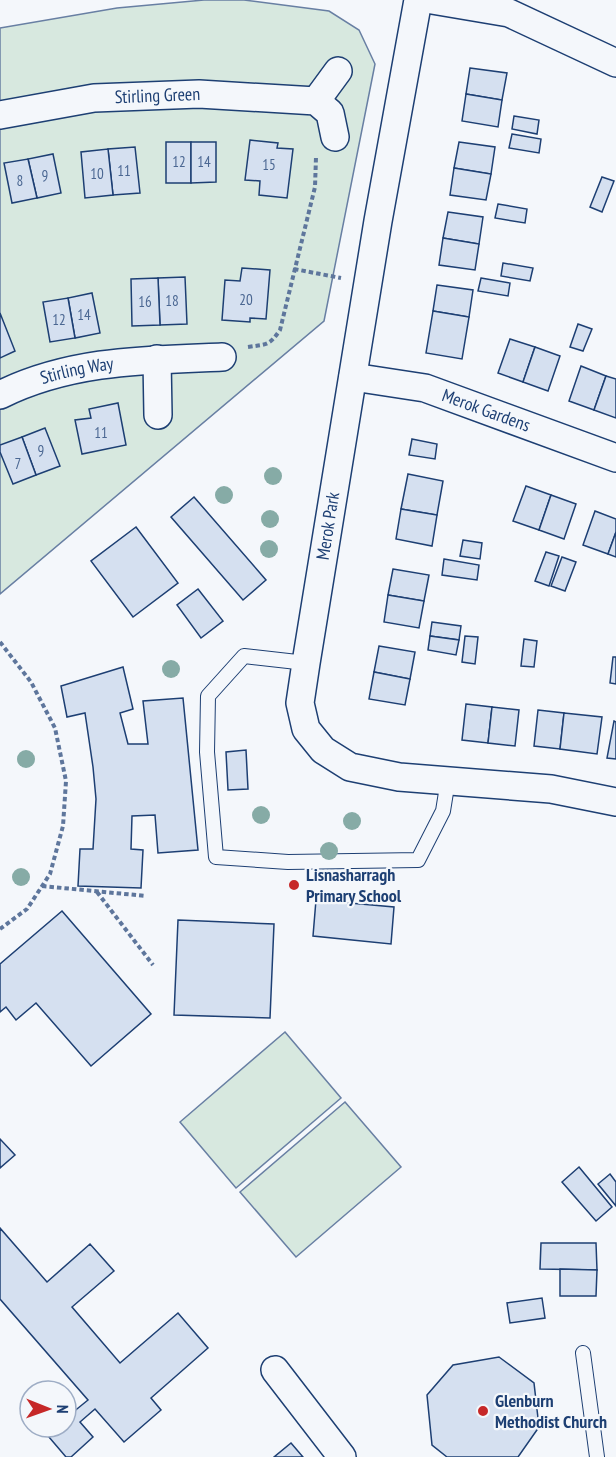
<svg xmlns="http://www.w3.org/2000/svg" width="616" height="1457" font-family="'PT Sans Narrow',sans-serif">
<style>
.green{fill:#d7e8df;stroke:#687fa3;stroke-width:1.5}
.building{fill:#d5e0f0;stroke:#1d3f73;stroke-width:1.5}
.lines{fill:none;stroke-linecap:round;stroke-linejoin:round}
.lane-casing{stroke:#1d3f73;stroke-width:16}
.street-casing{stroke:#1d3f73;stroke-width:30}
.path{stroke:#5e769c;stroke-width:4;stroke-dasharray:4.5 3;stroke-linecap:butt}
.lane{stroke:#f4f7fb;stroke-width:14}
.street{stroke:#f4f7fb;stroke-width:27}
.tree{fill:#86aba6}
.poi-dot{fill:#c62828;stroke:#f4f7fb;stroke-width:2}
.labels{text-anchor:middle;stroke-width:4.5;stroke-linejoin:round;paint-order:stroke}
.number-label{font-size:15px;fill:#4b6792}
.street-label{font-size:18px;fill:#1d3f73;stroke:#f4f7fb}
.poi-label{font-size:18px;font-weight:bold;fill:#1d3f73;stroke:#f4f7fb;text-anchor:start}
</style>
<rect width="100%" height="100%" fill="#f4f7fb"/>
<g class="green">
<path d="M204,0H244L329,11L359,30L375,64L324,321L0,594V28L117,8Z"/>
<path d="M285,1032L341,1098L236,1188L180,1122Z"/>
<path d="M345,1102L401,1167L296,1257L240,1192Z"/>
</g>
<g class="building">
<path d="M470,68L507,73L502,100L466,94Z"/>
<path d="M466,94L502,100L498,127L462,121Z"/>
<path d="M514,116L539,120L537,134L512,129Z"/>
<path d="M512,134L541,139L539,153L509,148Z"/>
<path d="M250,140L278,143L277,148L293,149L287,198L259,195L260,181L245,180Z"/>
<rect x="166" y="142" width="25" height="41"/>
<path d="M191,142H216V182L191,183Z"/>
<path d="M459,142L495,147L491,174L454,168Z"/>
<path d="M135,147L140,193L113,195L108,149Z"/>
<path d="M108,149L113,195L85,198L81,152Z"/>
<path d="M53,154L61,193L37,198L28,159Z"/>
<path d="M28,159L37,198L12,203L4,163Z"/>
<path d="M454,168L491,174L486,200L450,195Z"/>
<path d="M602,177L614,181L602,212L590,207Z"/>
<path d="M498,204L527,209L525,223L495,218Z"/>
<path d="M448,212L483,217L479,244L443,238Z"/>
<path d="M443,238L479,244L475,270L439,265Z"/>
<path d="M503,263L533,268L530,281L501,276Z"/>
<path d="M242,268L270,270L266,319L250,318V322L222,320L225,280L240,281Z"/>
<path d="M185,277L187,324L160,325L158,278Z"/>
<path d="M158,278L160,325L132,326L131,279Z"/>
<path d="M481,278L510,283L508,296L478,291Z"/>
<path d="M437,285L473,290L469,317L433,311Z"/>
<path d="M92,293L100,333L75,338L68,298Z"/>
<path d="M68,298L75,338L50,342L43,302Z"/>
<path d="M433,311L469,317L462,359L426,353Z"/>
<path d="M0,313L15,351L0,358Z"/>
<path d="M578,324L592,329L583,351L570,347Z"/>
<path d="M510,339L535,347L523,382L498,373Z"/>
<path d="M535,347L560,356L548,391L523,382Z"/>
<path d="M581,366L606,376L594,410L569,401Z"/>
<path d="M606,376L616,379V418L594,410Z"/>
<path d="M118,403L126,445L82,454L75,420L91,418L89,409Z"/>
<path d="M45,428L60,466L36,475L22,437Z"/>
<path d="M22,437L36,475L13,484L0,452V445Z"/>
<path d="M412,439L437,444L435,459L409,455Z"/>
<path d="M408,474L443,481L437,515L401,509Z"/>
<path d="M526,486L551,495L539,530L513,521Z"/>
<path d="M551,495L576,504L564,539L539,530Z"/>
<path d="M194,497L266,580L243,600L171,517Z"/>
<path d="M401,509L437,515L432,546L396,539Z"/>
<path d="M595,511L616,519V532L608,554L583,545Z"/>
<path d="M136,527L178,583L133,617L91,561Z"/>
<path d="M616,532V557L608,554Z"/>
<path d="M463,540L482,543L480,559L460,556Z"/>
<path d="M546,552L559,556L549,586L535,581Z"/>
<path d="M562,557L576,562L565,591L551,586Z"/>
<path d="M444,559L479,565L477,580L442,575Z"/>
<path d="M393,569L429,575L424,601L388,595Z"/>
<path d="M198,589L223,621L201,638L177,605Z"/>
<path d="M388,595L424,601L419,628L384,622Z"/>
<path d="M432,622L461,626L459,640L430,636Z"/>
<path d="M430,636L459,640L456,655L428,650Z"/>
<path d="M465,636L478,637L475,664L462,662Z"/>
<path d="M524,639L537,641L534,667L521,666Z"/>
<path d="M379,646L415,652L410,679L374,672Z"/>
<path d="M613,657H616V684L610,683Z"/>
<path d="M123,667L133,709L120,713L128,744H148L143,701L183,698L198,850L158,853L155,815L132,816L131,849L143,850L141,888L78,886L80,849H93L96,799L93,767L85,713L67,717L61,686Z"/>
<path d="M374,672L410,679L405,705L369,699Z"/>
<path d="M466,704L492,707L488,743L462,740Z"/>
<path d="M492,707L519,710L515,746L488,743Z"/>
<path d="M538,710L564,713L560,749L534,746Z"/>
<path d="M564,713L602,717L597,754L560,749Z"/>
<path d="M614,721L616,722V759L607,758Z"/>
<path d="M246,750L248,789L228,790L226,752Z"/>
<path d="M316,900L394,907L391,944L313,936Z"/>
<path d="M62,911L151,1014L91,1066L36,1003L16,1020L6,1007L0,1012V964Z"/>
<path d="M178,920L274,924L270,1018L174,1015Z"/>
<path d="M0,1139L15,1155L0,1168Z"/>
<path d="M579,1167L612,1207L596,1221L562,1182Z"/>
<path d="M610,1174L616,1182V1206L598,1184Z"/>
<path d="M0,1228L47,1282L90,1244L114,1271L72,1307L120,1363L178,1313L208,1348L151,1398L161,1410L124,1442L95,1409L80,1422L93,1437L71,1457H66L43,1430L46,1427H66V1410L68,1408L72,1413L88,1400L0,1299Z"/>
<path d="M541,1243H596L597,1270L540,1269Z"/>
<path d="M560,1269L597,1270L596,1296H560Z"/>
<path d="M542,1298L545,1318L510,1323L507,1303Z"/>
<path d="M499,1357L534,1383L539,1427L518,1457H447L432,1445L427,1395L453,1365Z"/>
<path d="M291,1443L303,1457H274Z"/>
</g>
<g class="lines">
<defs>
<g id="lane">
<path d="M306,663L244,656L208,696L207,752L216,857L288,862L418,860L443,811L448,780"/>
<path d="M583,1353L597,1457"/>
</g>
<g id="street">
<path d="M418,0L378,221L306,663L300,703L306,729L323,750L350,767L399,777L551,789L616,802"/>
<path d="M432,0L509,13L616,63"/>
<path d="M316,101L338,71"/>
<path id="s1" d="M0,115L94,98L199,94L316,101L330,113L335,137"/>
<path d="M157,359L158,415"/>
<path id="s2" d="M353,377L425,388L616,458"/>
<path id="s3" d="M0,395C70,360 146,360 222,357"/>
<path d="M275,1370L342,1457"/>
</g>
</defs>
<use href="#lane" class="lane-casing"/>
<use href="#street" class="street-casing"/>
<g class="path">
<path d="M294,269L341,278"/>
<path d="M248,347C267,344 269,346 280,330L315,187L316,157"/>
<path d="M0,642L31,682L55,728L66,781L63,826L50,874L27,909L0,929"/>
<path d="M42,886L146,896"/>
<path d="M97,892L153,965"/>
</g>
<use href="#lane" class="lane"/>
<use href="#street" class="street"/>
</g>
<g class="tree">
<circle cx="273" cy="476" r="9"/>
<circle cx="224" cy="495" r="9"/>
<circle cx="270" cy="519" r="9"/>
<circle cx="269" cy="549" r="9"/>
<circle cx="171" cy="669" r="9"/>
<circle cx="26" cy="759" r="9"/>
<circle cx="261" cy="815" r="9"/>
<circle cx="352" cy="821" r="9"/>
<circle cx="329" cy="851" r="9"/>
<circle cx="21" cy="877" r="9"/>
</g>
<g class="poi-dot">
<circle cx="294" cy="885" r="6"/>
<circle cx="483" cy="1411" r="6"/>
</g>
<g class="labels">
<g class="number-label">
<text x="179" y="167">12</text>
<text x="204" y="167">14</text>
<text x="269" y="170">15</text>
<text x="124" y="176">11</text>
<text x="97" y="179">10</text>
<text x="45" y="181">9</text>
<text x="20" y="186">8</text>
<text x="246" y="305">20</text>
<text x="172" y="306">18</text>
<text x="145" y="307">16</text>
<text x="84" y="320">14</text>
<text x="59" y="325">12</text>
<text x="101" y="438">11</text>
<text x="41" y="456">9</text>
<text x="18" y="469">7</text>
</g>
<g class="street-label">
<text dy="6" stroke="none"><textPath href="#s1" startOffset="159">Stirling Green</textPath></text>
<text dy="6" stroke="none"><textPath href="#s3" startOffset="81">Stirling Way</textPath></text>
<text dy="6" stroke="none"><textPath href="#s2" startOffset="138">Merok Gardens</textPath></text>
<text transform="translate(328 526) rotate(-81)" y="6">Merok Park</text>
</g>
<g class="poi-label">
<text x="306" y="881">Lisnasharragh<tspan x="306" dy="21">Primary School</tspan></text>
<text x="495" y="1407">Glenburn<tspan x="495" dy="21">Methodist Church</tspan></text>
</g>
</g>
<g transform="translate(48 1409) rotate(91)"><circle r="28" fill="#f4f7fb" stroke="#9eadc5" stroke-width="1.5"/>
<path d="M0-4.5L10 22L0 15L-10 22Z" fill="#c62828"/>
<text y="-9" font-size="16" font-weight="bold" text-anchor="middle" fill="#1d3f73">N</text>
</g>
</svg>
